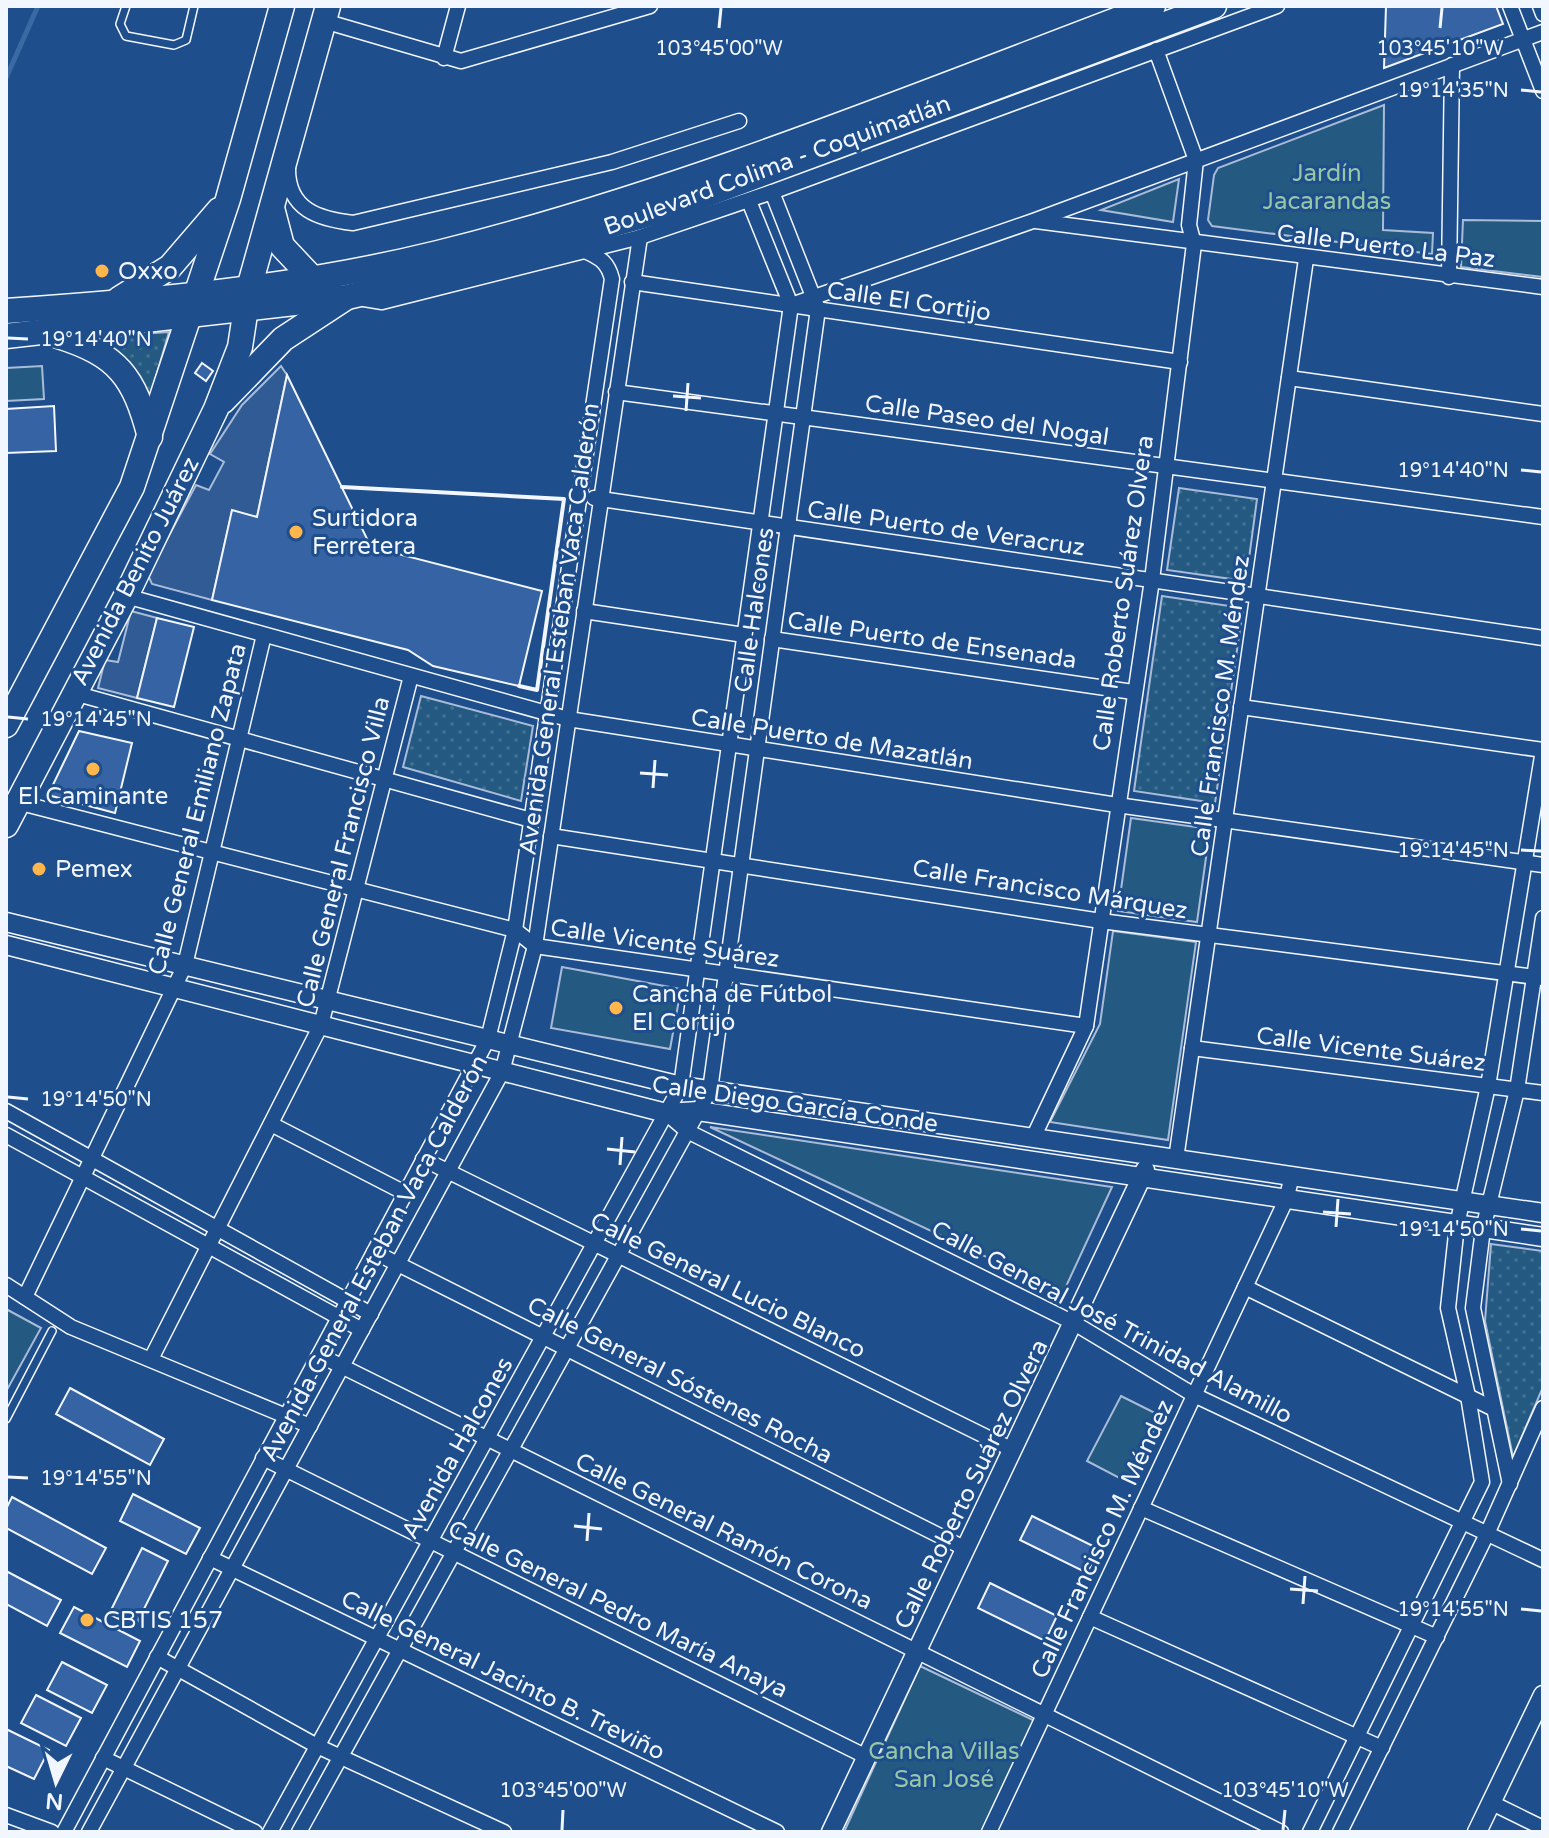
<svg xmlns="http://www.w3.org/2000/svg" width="1549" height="1838" font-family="'Varela Round',sans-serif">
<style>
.grass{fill:url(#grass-dots);stroke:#a8bbd7;stroke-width:2}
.green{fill:#245a82;stroke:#a8bbd7;stroke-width:2}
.parking{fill:#305b95;stroke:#a8bbd7;stroke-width:2}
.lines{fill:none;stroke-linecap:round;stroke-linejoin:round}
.stream{stroke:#3b69a3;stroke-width:5}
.building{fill:#3563a3;stroke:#f2f6ff;stroke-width:2}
.service-casing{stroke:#f2f6ff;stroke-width:10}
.minor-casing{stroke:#f2f6ff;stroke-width:17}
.tertiary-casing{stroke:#f2f6ff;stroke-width:21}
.primary-casing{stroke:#f2f6ff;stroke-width:27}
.service{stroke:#1f4e8c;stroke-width:7}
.minor{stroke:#1f4e8c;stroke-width:14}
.tertiary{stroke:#1f4e8c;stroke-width:18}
.primary{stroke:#1f4e8c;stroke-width:24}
.wall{stroke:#f2f6ff;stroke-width:4}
.ticks{fill:none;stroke:#f2f6ff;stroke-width:3}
.poi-dot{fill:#ffb74d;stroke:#1f4e8c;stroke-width:3}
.labels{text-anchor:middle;stroke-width:6;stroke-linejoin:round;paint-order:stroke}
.street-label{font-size:24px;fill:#f2f6ff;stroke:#1f4e8c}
.park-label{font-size:24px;fill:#97c8a6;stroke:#1f4e8c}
.poi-label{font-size:24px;fill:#f2f6ff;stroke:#1f4e8c;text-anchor:start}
.ticks-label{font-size:20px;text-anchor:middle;fill:#f2f6ff;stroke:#1f4e8c;stroke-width:6;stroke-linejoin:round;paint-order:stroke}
</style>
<defs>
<pattern id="grass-dots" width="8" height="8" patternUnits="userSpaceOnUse" patternTransform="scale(2)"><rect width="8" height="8" fill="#245a82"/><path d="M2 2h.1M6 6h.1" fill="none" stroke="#447295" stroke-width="1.8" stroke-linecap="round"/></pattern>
</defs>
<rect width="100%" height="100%" fill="#1f4e8c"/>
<g class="grass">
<path d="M169,332L148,404L80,338Z"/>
<path d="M1179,488L1257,499L1246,581L1167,570Z"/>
<path d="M1162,596L1243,608L1215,803L1134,791Z"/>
<path d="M421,696L533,726L521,801L403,767Z"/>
<path d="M1491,1244L1543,1251V1387L1513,1457L1485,1321Z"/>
</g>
<g class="green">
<path d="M1384,105L1383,230L1433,233L1432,254L1212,226L1208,220L1214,175L1218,168Z"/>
<path d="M1179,179L1173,222L1101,210Z"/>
<path d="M1463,220L1543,221V277L1461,267Z"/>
<path d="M42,366L44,399L6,401V368Z"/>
<path d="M1131,818L1210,829L1197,922L1118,911Z"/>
<path d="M1113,931L1196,942L1168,1140L1050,1122L1100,1024Z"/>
<path d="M562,967L681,989L670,1049L551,1028Z"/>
<path d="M710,1127L1112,1187L1063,1293Z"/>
<path d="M6,1309L41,1328L8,1388L6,1387Z"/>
<path d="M1121,1396L1161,1416L1127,1482L1087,1461Z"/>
<path d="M920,1666L1035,1721L983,1832H844Z"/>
</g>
<g class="parking">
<path d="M281,366L287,375L257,517L232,511L212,600L152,584L148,575L196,485L209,490L224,462L210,454L242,405Z"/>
<path d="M131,611L157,618L137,698L98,688L105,660L118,662Z"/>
</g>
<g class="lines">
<path class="stream" d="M6,78L38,6"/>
</g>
<g class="building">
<path d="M1386,6H1496L1503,24L1384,68Z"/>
<path d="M202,363L213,371L206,381L195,373Z"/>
<path d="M287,375L371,547L542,591L519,686L433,666L408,650L212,600L232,510L257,517Z"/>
<path d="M54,406L56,451L6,453V409Z"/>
<path d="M157,618L194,627L174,707L137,698Z"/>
<path d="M79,731L132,743L115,813L48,795Z"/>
<path d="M70,1388L164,1439L150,1465L56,1414Z"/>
<path d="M133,1494L200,1528L186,1554L120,1521Z"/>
<path d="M12,1497L106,1548L92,1574L6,1528V1509Z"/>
<path d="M1032,1516L1099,1549L1087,1573L1020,1540Z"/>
<path d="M142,1548L168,1561L135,1627L109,1614Z"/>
<path d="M6,1571L61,1600L47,1626L6,1604Z"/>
<path d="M990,1583L1057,1616L1045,1641L978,1608Z"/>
<path d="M74,1607L140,1641L127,1667L60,1633Z"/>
<path d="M62,1662L107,1685L92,1713L47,1690Z"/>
<path d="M36,1695L81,1718L66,1746L21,1723Z"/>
<path d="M6,1729L49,1750L34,1779L6,1766Z"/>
</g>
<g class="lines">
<defs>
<g id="service">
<path d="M126,6L120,24L126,36L174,45L186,40L194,6"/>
<path d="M6,1419L52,1331"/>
</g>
<g id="minor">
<path d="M1510,6L1543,91"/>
<path d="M1540,6L1543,14"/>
<path d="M324,21L461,61L650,6"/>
<path d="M444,58L458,6"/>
<path d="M288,169C288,210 319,219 353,223L612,162L739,121"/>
<path d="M1036,221L1543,287"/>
<path d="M1449,277L1452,65"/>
<path d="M632,282L1180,362"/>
<path d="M364,299L382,302L640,237L772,192L1277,6"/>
<path d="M791,305L1033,221L1543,32"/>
<path d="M1289,378L1543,414"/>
<path d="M616,392L1543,517"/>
<path d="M594,498L1543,638"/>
<path d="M126,596L568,719L1117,805L1543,865"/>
<path d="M584,611L744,635"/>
<path d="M772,639L1133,692"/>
<path d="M74,693L531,820"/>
<path d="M1241,707L1543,750L1488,1086L1457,1225L1448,1308L1468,1396L1482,1482L1310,1832"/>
<path d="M17,802L515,930L535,946L1086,1026"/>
<path d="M551,836L1101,921L1543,978"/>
<path d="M1192,1048L1543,1093"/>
<path d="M6,1111L371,1314"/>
<path d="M666,1113L687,1131L1074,1323L1194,1395L1543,1560"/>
<path d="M271,1124L405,1193"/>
<path d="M6,1135L362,1330"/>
<path d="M1033,1138L1086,1026L1152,580L1194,244L1189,225L1196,160L1156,50"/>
<path d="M423,1159L1013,1450"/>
<path d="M1176,1159L1306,259"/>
<path d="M374,1252L966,1549"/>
<path d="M6,1285L71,1327L310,1426"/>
<path d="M1245,1287L1494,1409"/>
<path d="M25,1297L185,965L264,635"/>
<path d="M319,1355L1281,1832"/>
<path d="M151,1359L321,1025L411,676"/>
<path d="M263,1458L867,1757"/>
<path d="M1510,1484L1473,1308L1483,1229L1517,1090L1543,918"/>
<path d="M1141,1508L1437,1637"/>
<path d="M210,1558L777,1832"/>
<path d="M1090,1617L1382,1748"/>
<path d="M157,1657L317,1746L504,1832"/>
<path d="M103,1758L255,1832"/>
<path d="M1492,1803L1543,1828"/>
<path d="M6,1815L52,1832"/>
<path d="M64,1832L488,1039L515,930L612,279C608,263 601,258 585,251"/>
<path d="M89,1832L502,1072L535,946L640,237"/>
<path d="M270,1832L681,1086L791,305L749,201"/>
<path d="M299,1832L710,1090L818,309L772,192"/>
<path d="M989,1832L1286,1200L1292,1176"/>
<path d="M1340,1832L1487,1534L1543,1408"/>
</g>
<g id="tertiary">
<path d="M6,922L681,1086L1543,1213"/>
<path d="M6,945L666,1113L698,1111L1543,1237"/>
<path d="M831,1832L1145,1170"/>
<path d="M1477,1832L1543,1695"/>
</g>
<g id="primary">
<path d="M272,208L282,246L313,279"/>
<path d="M119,299L170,267L219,210"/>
<path d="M6,311C151,301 296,288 438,253C683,192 917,95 1153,6"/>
<path d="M6,336L347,297L407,283L668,209L1214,6"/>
<path d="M58,336C118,355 134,376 150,437"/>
<path d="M223,401L283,339L344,299"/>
<path d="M6,725L132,487L228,199L282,6"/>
<path d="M6,825L126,596L216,409L240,347L249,288L328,6"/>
</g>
</defs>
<use href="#service" class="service-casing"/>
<use href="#minor" class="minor-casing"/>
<use href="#tertiary" class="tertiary-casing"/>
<use href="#primary" class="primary-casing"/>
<use href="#service" class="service"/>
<use href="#minor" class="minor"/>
<use href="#tertiary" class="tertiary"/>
<use href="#primary" class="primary"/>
<path class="wall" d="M342,487L564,499L537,690L519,686"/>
</g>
<path class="ticks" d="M719,28L721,8M1440,28L1442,8M1521,90L1541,92M8,338L28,339M673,396L701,398M686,411L688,383M1521,470L1541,472M8,717L28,719M640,773L668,775M653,788L655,760M1521,850L1541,851M8,1097L28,1099M607,1149L635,1152M620,1165L622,1137M1323,1212L1351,1214M1336,1227L1338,1199M1521,1229L1541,1231M8,1477L28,1478M574,1526L602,1529M587,1541L589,1513M1290,1589L1318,1591M1303,1604L1305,1576M1521,1609L1541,1611M562,1830L563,1810M1283,1830L1285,1810"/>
<g class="poi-dot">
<circle cx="102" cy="271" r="8"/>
<circle cx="296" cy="532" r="8"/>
<circle cx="93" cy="769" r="8"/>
<circle cx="39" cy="869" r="8"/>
<circle cx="616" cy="1008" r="8"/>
<circle cx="87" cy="1620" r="8"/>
</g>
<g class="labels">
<g class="street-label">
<text transform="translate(777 165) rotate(-20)" y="8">Boulevard Colima - Coquimatlán</text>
<text transform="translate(1386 246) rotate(7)" y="8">Calle Puerto La Paz</text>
<text transform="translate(909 301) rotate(8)" y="8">Calle El Cortijo</text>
<text transform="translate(987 420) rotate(8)" y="8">Calle Paseo del Nogal</text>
<text transform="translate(946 528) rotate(8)" y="8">Calle Puerto de Veracruz</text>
<text transform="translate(135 571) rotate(-63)" y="8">Avenida Benito Juárez</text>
<text transform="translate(1123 593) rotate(-82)" y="8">Calle Roberto Suárez Olvera</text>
<text transform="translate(754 610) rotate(-82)" y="8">Calle Halcones</text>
<text transform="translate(559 629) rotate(-82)" y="8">Avenida General Esteban Vaca Calderón</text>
<text transform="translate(932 640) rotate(8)" y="8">Calle Puerto de Ensenada</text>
<text transform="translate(1220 706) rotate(-82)" y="8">Calle Francisco M. Méndez</text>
<text transform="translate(832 739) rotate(9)" y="8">Calle Puerto de Mazatlán</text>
<text transform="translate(197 809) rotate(-76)" y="8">Calle General Emiliano Zapata</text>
<text transform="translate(343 852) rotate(-76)" y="8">Calle General Francisco Villa</text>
<text transform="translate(1050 889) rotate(9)" y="8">Calle Francisco Márquez</text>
<text transform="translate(665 943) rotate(8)" y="8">Calle Vicente Suárez</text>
<text transform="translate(1371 1049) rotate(7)" y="8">Calle Vicente Suárez</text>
<text transform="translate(795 1104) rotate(8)" y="8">Calle Diego García Conde</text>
<text transform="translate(374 1258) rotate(-62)" y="8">Avenida General Esteban Vaca Calderón</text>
<text transform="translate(728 1285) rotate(26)" y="8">Calle General Lucio Blanco</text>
<text transform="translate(1112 1322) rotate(28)" y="8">Calle General José Trinidad Alamillo</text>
<text transform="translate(680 1380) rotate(27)" y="8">Calle General Sóstenes Rocha</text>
<text transform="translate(457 1448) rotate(-61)" y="8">Avenida Halcones</text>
<text transform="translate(971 1484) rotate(-64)" y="8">Calle Roberto Suárez Olvera</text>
<text transform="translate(724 1531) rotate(26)" y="8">Calle General Ramón Corona</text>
<text transform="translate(1102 1539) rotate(-65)" y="8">Calle Francisco M. Méndez</text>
<text transform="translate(618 1609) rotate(26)" y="8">Calle General Pedro María Anaya</text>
<text transform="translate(503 1675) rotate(26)" y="8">Calle General Jacinto B. Treviño</text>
</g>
<g class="park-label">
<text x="1327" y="181">Jardín<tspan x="1327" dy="28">Jacarandas</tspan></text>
<text x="944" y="1759">Cancha Villas<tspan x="944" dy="28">San José</tspan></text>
</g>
<g class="poi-label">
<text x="118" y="279">Oxxo</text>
<text x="312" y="526">Surtidora<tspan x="312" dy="28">Ferretera</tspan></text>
<text x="93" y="804" text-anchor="middle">El Caminante</text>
<text x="55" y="877">Pemex</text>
<text x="632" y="1002">Cancha de Fútbol<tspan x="632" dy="28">El Cortijo</tspan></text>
<text x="103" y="1628">CBTIS 157</text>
</g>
</g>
<g class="ticks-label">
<text x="719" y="55">103°45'00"W</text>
<text x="1440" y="55">103°45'10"W</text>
<text x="1453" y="97">19°14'35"N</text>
<text x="96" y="346">19°14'40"N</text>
<text x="1453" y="477">19°14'40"N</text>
<text x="96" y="726">19°14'45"N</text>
<text x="1453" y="857">19°14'45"N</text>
<text x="96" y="1106">19°14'50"N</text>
<text x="1453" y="1236">19°14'50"N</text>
<text x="96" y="1485">19°14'55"N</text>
<text x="1453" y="1616">19°14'55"N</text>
<text x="563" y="1797">103°45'00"W</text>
<text x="1285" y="1797">103°45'10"W</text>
</g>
<rect width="1549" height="1838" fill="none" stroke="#f2f6ff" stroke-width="16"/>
<g transform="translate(56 1782) rotate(185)" stroke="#1f4e8c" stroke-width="6" paint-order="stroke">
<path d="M0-6L14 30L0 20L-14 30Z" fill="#f2f6ff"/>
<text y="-12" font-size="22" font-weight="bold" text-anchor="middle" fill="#f2f6ff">N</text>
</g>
</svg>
